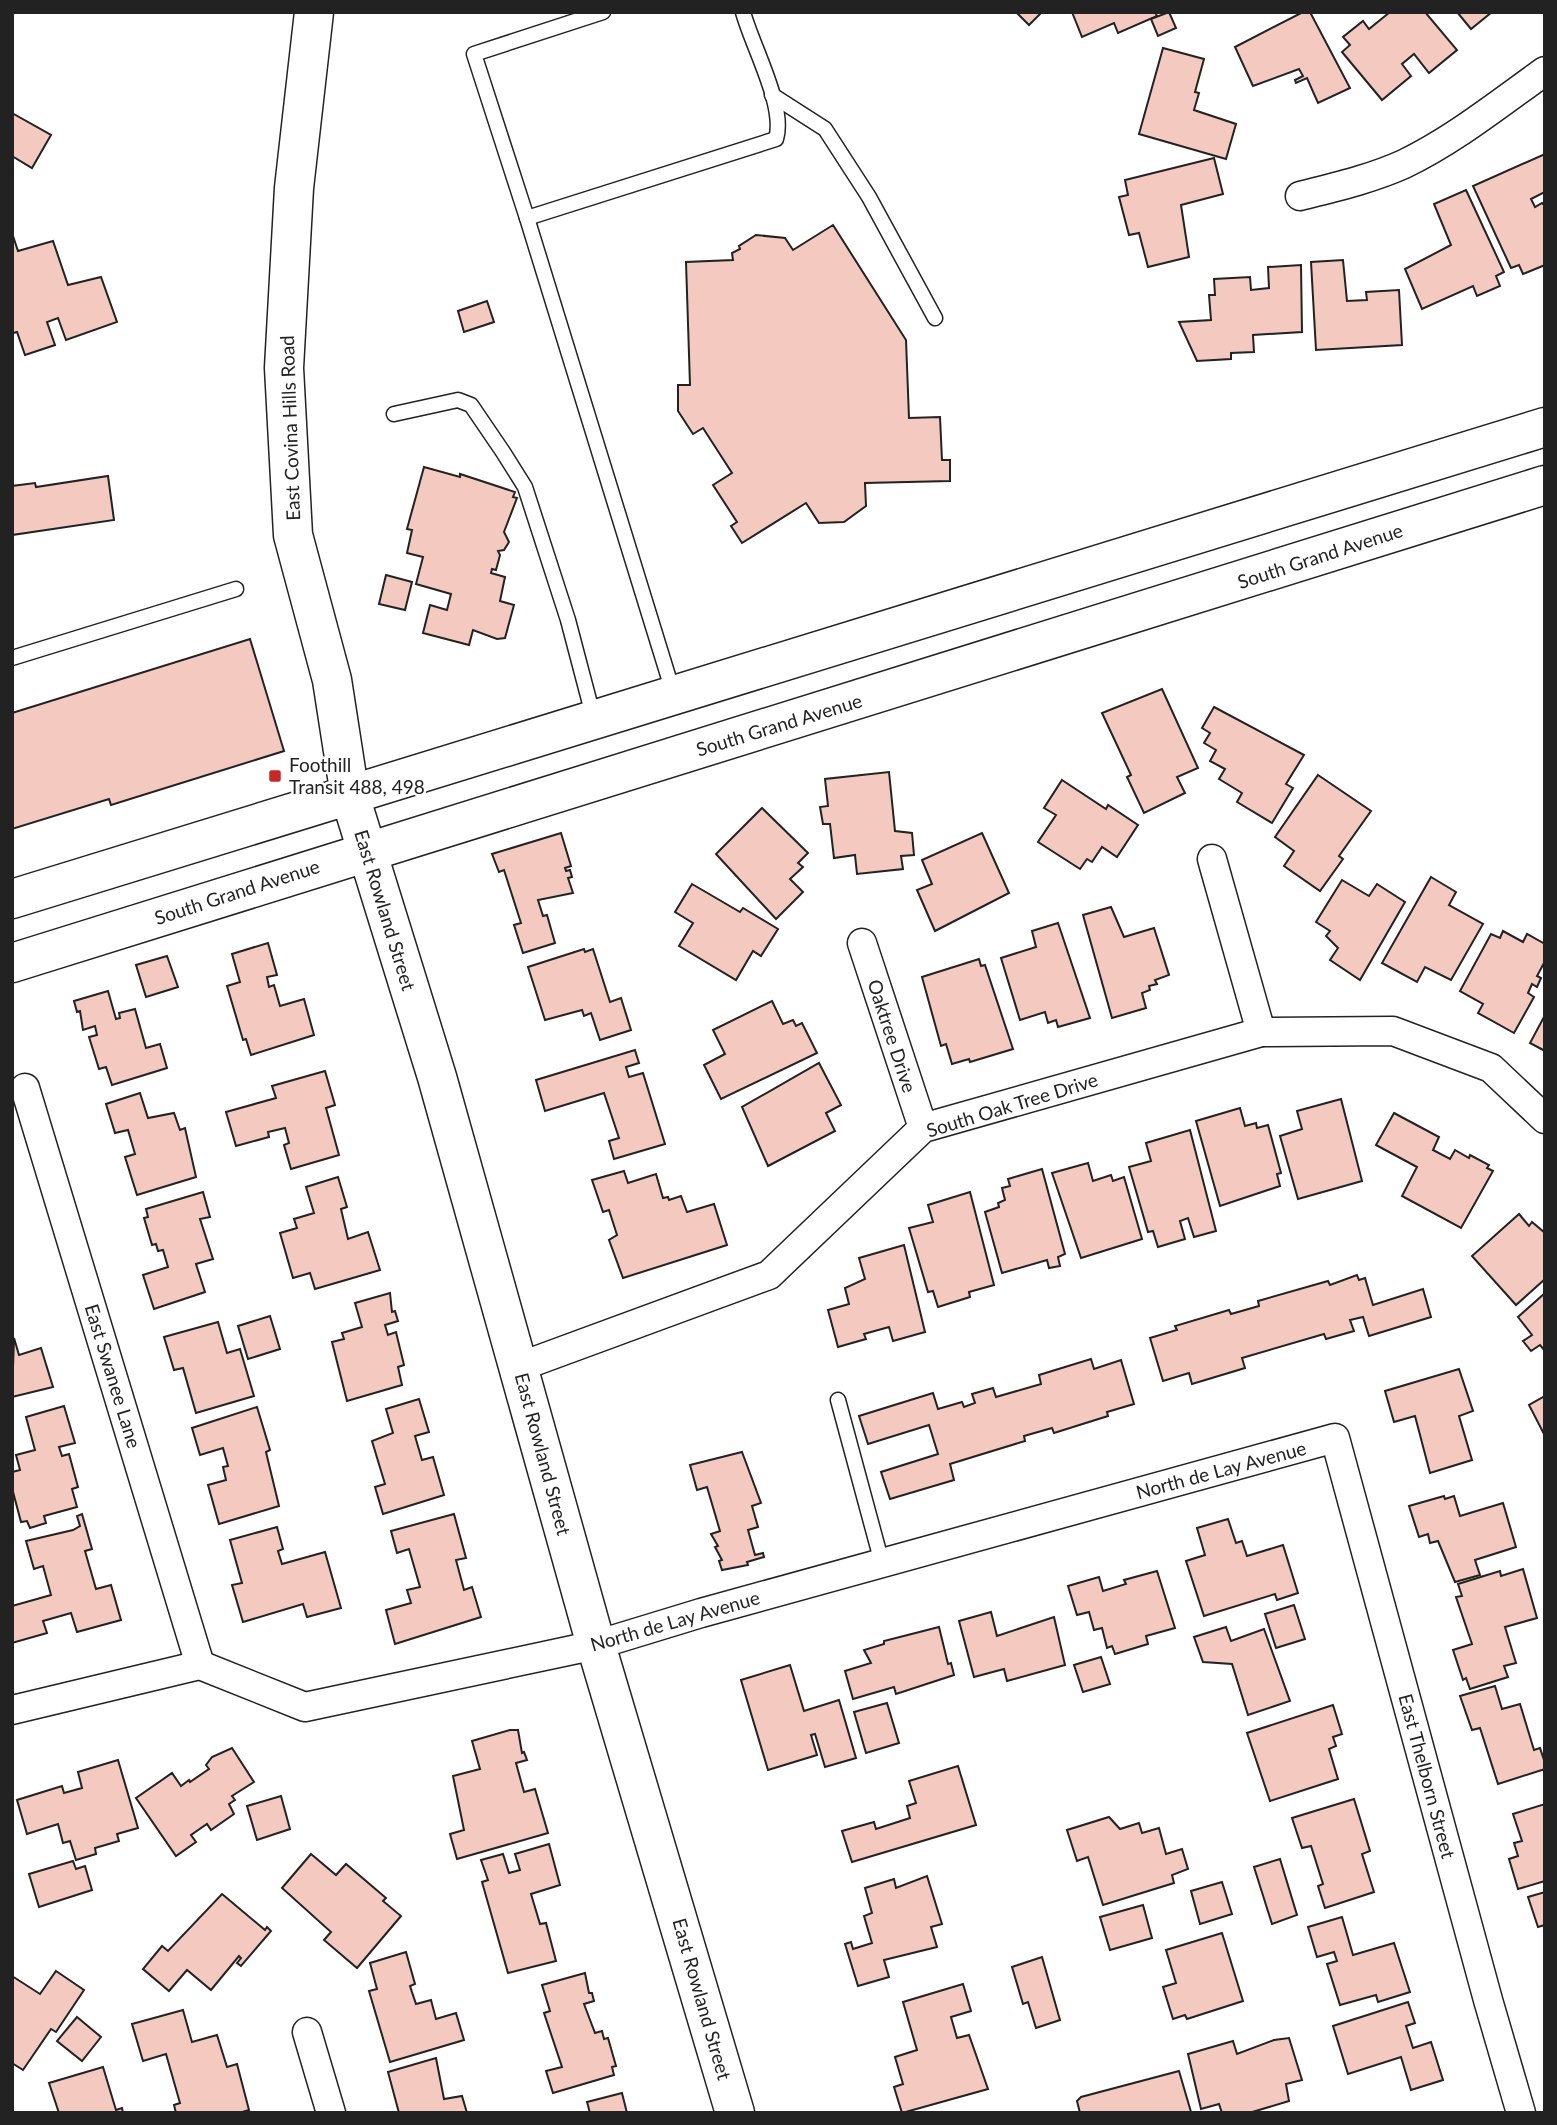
<svg xmlns="http://www.w3.org/2000/svg" width="1557" height="2125" font-family="Lato,sans-serif">
<style>
.building{fill:#f3c9c0;stroke:#222;stroke-width:2}
.lines{fill:none;stroke-linecap:round;stroke-linejoin:round}
.lane-casing{stroke:#222;stroke-width:17}
.street-casing{stroke:#222;stroke-width:31}
.secondary-casing{stroke:#222;stroke-width:41}
.primary-casing{stroke:#222;stroke-width:41}
.lane{stroke:#fff;stroke-width:14}
.street{stroke:#fff;stroke-width:28}
.secondary{stroke:#fff;stroke-width:38}
.primary{stroke:#fff;stroke-width:38}
.poi-dot{fill:#c62828;stroke:#fff;stroke-width:2.5}
.labels{text-anchor:middle;stroke-width:5;stroke-linejoin:round;paint-order:stroke}
.street-label{font-size:19px;fill:#222;stroke:#fff}
.poi-label{font-size:19px;fill:#222;stroke:#fff;text-anchor:start}
</style>
<rect width="100%" height="100%" fill="#fff"/>
<g class="building">
<path d="M1016,12H1042L1029,25Z"/>
<path d="M1072,12H1155L1157,16L1118,33L1114,23L1082,37Z"/>
<path d="M1169,12L1176,28L1158,36L1151,19Z"/>
<path d="M1303,12H1310L1350,88L1318,103L1307,78L1296,83L1295,80L1303,76L1299,69L1253,86L1235,47Z"/>
<path d="M1390,12H1425L1457,50L1429,73L1414,54L1402,64L1411,76L1382,100L1342,52L1350,45L1343,37L1363,21L1369,29Z"/>
<path d="M1457,12H1492L1471,29Z"/>
<path d="M1163,48L1204,59L1195,92L1199,93L1194,110L1236,124L1226,159L1139,134Z"/>
<path d="M12,113L51,135L32,168L12,156Z"/>
<path d="M1545,154V192L1531,199L1535,207L1542,203L1545,206V265L1523,274L1519,265L1511,268L1473,186Z"/>
<path d="M1214,158L1223,194L1181,205L1189,257L1148,267L1139,233L1129,235L1119,197L1128,195L1125,180Z"/>
<path d="M1466,190L1504,272L1496,276L1500,286L1477,296L1473,286L1422,309L1405,269L1451,245L1434,204Z"/>
<path d="M833,225L906,340L909,418L940,417L942,460H950V481L865,483L866,506L844,522L819,523L806,503L742,543L731,526L737,522L713,485L732,473L703,428L693,434L678,411V385H690L686,262L733,260L732,253L740,249L739,246L756,235L785,238L793,250Z"/>
<path d="M12,233L18,251L53,241L68,285L101,277L117,322L66,340L58,318L47,322L55,345L25,355L17,332L13,333L12,331Z"/>
<path d="M1343,260L1347,301L1367,300L1366,292L1399,290L1402,345L1316,350L1311,262Z"/>
<path d="M1301,265L1302,332L1253,335L1254,352L1231,353V359L1197,361L1179,322L1211,320L1209,295H1215L1214,279L1250,277L1251,290L1269,288L1268,267Z"/>
<path d="M487,301L494,322L464,332L458,311Z"/>
<path d="M424,467L460,477V474L515,492L513,497L517,498L504,532L509,542L504,550L498,551L500,555L496,570L492,569L491,573L505,577L500,601L514,605L505,638L497,639L473,630L469,645L423,633L430,605L447,610L451,594L416,584L423,557L407,553L412,530L407,529Z"/>
<path d="M108,476L114,520L12,535V486L35,483L36,487Z"/>
<path d="M386,575L412,582L405,610L379,604Z"/>
<path d="M250,639L284,751L111,805L109,799L12,829V713Z"/>
<path d="M1162,689L1198,768L1177,777L1185,793L1144,813L1127,777L1131,775L1102,713Z"/>
<path d="M1214,707L1304,755L1286,784L1293,788L1272,823L1237,802L1242,793L1219,779L1225,769L1210,761L1216,750L1204,743L1210,733L1202,728Z"/>
<path d="M889,772L895,831L912,833L914,855L901,856L903,869L857,874L855,855L834,858L830,824H823L820,807L828,806L825,779Z"/>
<path d="M1318,775L1371,811L1339,856L1343,859L1320,891L1284,866L1294,851L1275,837Z"/>
<path d="M1062,780L1106,809L1108,805L1138,825L1117,857L1102,847L1092,862L1087,859L1080,869L1038,842L1056,815L1044,808Z"/>
<path d="M762,808L808,853L798,863L803,867L790,879L803,892L776,919L716,854Z"/>
<path d="M561,833L571,866L565,868L566,871L570,870L572,877L568,878L573,893L538,900L543,916L547,915L555,943L523,953L514,925L521,923L504,870L499,872L492,854Z"/>
<path d="M982,833L1009,893L935,931L917,890L932,884L922,860Z"/>
<path d="M1431,877L1456,892L1449,905L1483,924L1451,980L1425,967L1417,982L1382,963Z"/>
<path d="M1342,880L1369,896L1377,884L1405,902L1360,980L1330,960L1338,948L1326,936L1330,931L1316,922Z"/>
<path d="M692,884L740,912L743,908L778,929L761,956L753,951L736,980L679,946L693,923L675,912Z"/>
<path d="M1111,907L1124,937L1154,928L1169,975L1155,980L1157,984L1149,986L1150,990L1142,993L1146,1008L1112,1018L1083,915Z"/>
<path d="M1058,923L1090,1018L1058,1027L1056,1020L1048,1023L1045,1012L1020,1020L1001,958L1036,947L1032,931Z"/>
<path d="M1503,931L1523,942L1527,934L1545,944L1544,963L1537,976L1541,978L1537,987L1532,984L1528,993L1534,997L1514,1033L1478,1013L1483,1004L1460,991L1491,934L1500,938Z"/>
<path d="M268,943L277,975L267,977L269,987L274,985L280,1006L304,999L314,1035L251,1055L246,1039L243,1040L227,986L240,982L232,954Z"/>
<path d="M584,949L585,952L593,949L610,1002L621,998L631,1030L600,1040L591,1013L584,1016L582,1010L545,1020L528,967Z"/>
<path d="M167,956L178,987L146,997L136,965Z"/>
<path d="M979,959L981,966L985,965L1013,1049L970,1062L969,1059L952,1064L946,1044L941,1046L922,977Z"/>
<path d="M108,991L116,1019L120,1018L119,1013L135,1009L146,1048L160,1044L167,1068L112,1085L106,1067L99,1069L89,1037L97,1035L95,1026L83,1030L80,1011L77,1012L74,1001Z"/>
<path d="M772,1001L783,1024L793,1020L796,1026L802,1023L817,1053L721,1099L704,1065L725,1054L713,1030Z"/>
<path d="M1545,1015V1051L1530,1043Z"/>
<path d="M635,1050L639,1063L626,1067L629,1077L643,1073L665,1144L614,1159L609,1141L619,1138L604,1093L545,1111L536,1080Z"/>
<path d="M819,1063L841,1105L826,1113L835,1131L768,1166L742,1107Z"/>
<path d="M325,1071L335,1105L326,1108L339,1155L291,1169L284,1145L289,1143L285,1128L268,1132L269,1137L236,1146L226,1112L276,1098L272,1086Z"/>
<path d="M140,1093L148,1118L174,1113L180,1130L185,1128L196,1177L137,1195L125,1157L135,1154L128,1130L115,1133L106,1104Z"/>
<path d="M1341,1099L1362,1181L1298,1199L1280,1136L1302,1129L1297,1111Z"/>
<path d="M1240,1108L1245,1126L1256,1123L1257,1128L1268,1125L1281,1173L1277,1174L1280,1186L1220,1206L1196,1121Z"/>
<path d="M1394,1113L1439,1137L1433,1150L1450,1159L1455,1150L1469,1158L1470,1155L1489,1165L1487,1168L1493,1171L1461,1228L1402,1196L1417,1167L1376,1145Z"/>
<path d="M1190,1130L1216,1231L1194,1237L1188,1218L1180,1221L1185,1239L1158,1247L1153,1231L1148,1232L1129,1167L1151,1161L1146,1143Z"/>
<path d="M1088,1163L1093,1181L1111,1175L1113,1181L1124,1177L1142,1239L1081,1258L1052,1173Z"/>
<path d="M1042,1169L1065,1254L1058,1257L1060,1266L1049,1268L1047,1260L1002,1273L985,1212L999,1207L998,1203L1005,1200L1002,1188L1010,1186L1008,1179Z"/>
<path d="M624,1171L628,1183L656,1174L663,1198L668,1197L669,1200L681,1196L687,1212L714,1204L727,1245L623,1278L609,1240L617,1235L609,1210L603,1212L592,1180Z"/>
<path d="M338,1177L347,1207L341,1209L348,1239L368,1232L380,1270L315,1289L310,1273L293,1278L280,1233L297,1228L294,1219L314,1213L306,1187Z"/>
<path d="M203,1192L210,1217L200,1219L213,1259L196,1264L205,1292L154,1309L143,1275L168,1267L163,1250L158,1251L156,1244L152,1245L144,1218L148,1217L146,1209Z"/>
<path d="M970,1192L994,1285L969,1292L970,1297L938,1307L933,1291L928,1292L909,1228L933,1222L928,1205Z"/>
<path d="M1519,1214L1529,1226L1532,1222L1545,1233V1279L1516,1305L1472,1256Z"/>
<path d="M904,1245L925,1332L893,1341L889,1327L864,1334L866,1339L838,1347L828,1310L849,1304L845,1288L865,1279L859,1258Z"/>
<path d="M1357,1275L1359,1280L1365,1278L1373,1305L1423,1289L1431,1317L1369,1336L1363,1317L1350,1320L1354,1331L1326,1339L1324,1334L1242,1358L1245,1368L1192,1384L1189,1373L1163,1381L1150,1338L1177,1330L1175,1326L1229,1310L1231,1314L1259,1306L1258,1301L1328,1281L1330,1285Z"/>
<path d="M390,1293L392,1312L395,1311L398,1321L385,1325L388,1335L396,1332L404,1365L398,1367L402,1385L347,1401L332,1342L344,1339L342,1333L362,1327L355,1303Z"/>
<path d="M1545,1293V1351L1540,1345L1531,1351L1523,1341L1532,1335L1518,1317Z"/>
<path d="M270,1316L280,1349L248,1359L238,1326Z"/>
<path d="M218,1322L227,1353L240,1349L254,1396L196,1413L183,1368L174,1370L164,1337Z"/>
<path d="M14,1338L19,1355L41,1348L53,1387L12,1397Z"/>
<path d="M1091,1359L1094,1369L1121,1360L1134,1404L1107,1412L1108,1416L1054,1433L1052,1428L1024,1436L1025,1441L950,1464L954,1480L890,1499L881,1472L938,1454L929,1425L868,1444L859,1416L933,1393L938,1409L962,1402L964,1407L975,1403L972,1394L993,1388L996,1397L1041,1384L1039,1375Z"/>
<path d="M1459,1369L1473,1411L1459,1416L1472,1460L1430,1473L1415,1416L1394,1422L1385,1391Z"/>
<path d="M1545,1396V1436L1529,1405Z"/>
<path d="M419,1399L429,1432L415,1436L422,1460L433,1457L444,1495L383,1514L375,1487L385,1484L372,1441L393,1433L386,1409Z"/>
<path d="M64,1406L75,1443L59,1447L62,1456L69,1454L78,1487L72,1489L77,1507L44,1516L46,1523L30,1528L27,1521L21,1522L12,1488V1472L20,1470L16,1455L35,1450L26,1417Z"/>
<path d="M257,1407L270,1450L266,1452L279,1506L219,1524L208,1485L226,1480L223,1467L228,1466L223,1448L200,1455L192,1428Z"/>
<path d="M742,1452L761,1503L752,1506L758,1527L748,1530L755,1555L763,1553L764,1557L747,1562L748,1565L722,1570L719,1561L722,1560L715,1547L718,1546L711,1534L720,1531L707,1487L697,1490L690,1465Z"/>
<path d="M1444,1496L1445,1499L1454,1496L1460,1516L1503,1503L1516,1547L1475,1560L1480,1575L1455,1582L1438,1541L1430,1543L1428,1534L1419,1537L1409,1506Z"/>
<path d="M82,1514L92,1549L85,1551L96,1589L111,1585L121,1620L77,1632L71,1613L43,1621L47,1633L12,1643V1606L51,1595L43,1566L34,1569L26,1541L73,1530L80,1526L77,1516Z"/>
<path d="M454,1514L466,1558L456,1560L464,1590L472,1587L481,1617L395,1644L386,1610L411,1603L407,1590L420,1587L409,1549L397,1553L391,1531Z"/>
<path d="M1228,1519L1236,1543L1242,1541L1247,1556L1283,1545L1298,1593L1277,1600L1275,1594L1204,1616L1186,1561L1205,1555L1197,1528Z"/>
<path d="M277,1527L283,1549L278,1551L282,1564L325,1552L341,1608L307,1617L303,1604L243,1622L232,1585L242,1583L230,1540Z"/>
<path d="M1523,1569L1537,1618L1505,1627L1516,1663L1504,1666L1508,1677L1470,1689L1466,1678L1463,1680L1453,1650L1472,1644L1456,1597L1462,1596L1458,1584L1500,1571L1501,1576Z"/>
<path d="M1157,1571L1175,1628L1146,1636L1148,1644L1115,1654L1112,1646L1107,1648L1102,1628L1094,1630L1089,1612L1077,1615L1068,1586L1099,1577L1103,1591L1126,1584L1124,1580Z"/>
<path d="M1294,1605L1305,1639L1276,1648L1265,1614Z"/>
<path d="M991,1612L997,1636L1054,1617L1065,1665L1007,1681L1004,1669L974,1677L959,1621Z"/>
<path d="M939,1627L948,1664L951,1663L954,1675L896,1694L894,1687L853,1699L845,1671L871,1663L864,1650L884,1644V1641Z"/>
<path d="M1226,1627L1231,1641L1264,1629L1290,1701L1248,1715L1232,1664L1203,1662L1194,1637Z"/>
<path d="M1101,1657L1110,1684L1083,1692L1074,1665Z"/>
<path d="M790,1665L804,1711L839,1700L856,1758L825,1767L815,1734L811,1735L817,1755L768,1770L741,1680Z"/>
<path d="M1495,1686L1502,1709L1520,1704L1534,1750L1540,1748L1545,1763V1769L1498,1784L1480,1728L1472,1730L1460,1696Z"/>
<path d="M887,1703L899,1743L866,1753L854,1712Z"/>
<path d="M1333,1705L1342,1734L1333,1737L1336,1746L1329,1749L1338,1779L1270,1801L1247,1733Z"/>
<path d="M510,1730H518L522,1753L524,1752L527,1760L516,1763L524,1792L535,1789L548,1833L457,1859L450,1834L464,1830L453,1776L480,1769L472,1741Z"/>
<path d="M232,1748L254,1782L232,1796L235,1800L229,1804L234,1814L211,1830L207,1824L191,1835L196,1842L176,1856L136,1798L172,1773L181,1786L189,1780L190,1782L209,1769L206,1765L212,1757Z"/>
<path d="M118,1760L138,1828L117,1834L119,1841L95,1848L96,1854L76,1860L70,1841L63,1843L58,1824L27,1834L17,1800L62,1786L64,1793L82,1788L78,1772Z"/>
<path d="M958,1766L976,1825L852,1862L842,1831L874,1822L876,1829L910,1818L907,1806L916,1803L909,1781Z"/>
<path d="M281,1796L290,1829L257,1840L247,1806Z"/>
<path d="M1354,1799L1370,1851L1362,1854L1374,1892L1325,1908L1318,1886L1323,1884L1311,1846L1302,1848L1292,1818Z"/>
<path d="M1545,1804V1881L1518,1889L1509,1859L1518,1856L1514,1843L1522,1841L1513,1814Z"/>
<path d="M1109,1817L1120,1829L1139,1823L1142,1833L1159,1828L1166,1854L1182,1849L1188,1869L1172,1875L1174,1883L1103,1905L1088,1857L1077,1861L1067,1830Z"/>
<path d="M549,1844L560,1885L531,1894L540,1924L546,1923L556,1961L508,1973L482,1882L488,1880L481,1860L503,1854L509,1873L520,1870L515,1854Z"/>
<path d="M311,1854L336,1875L346,1864L386,1898L383,1901L401,1916L357,1968L324,1940L331,1932L282,1888Z"/>
<path d="M1280,1859L1297,1915L1272,1924L1254,1867Z"/>
<path d="M73,1861L76,1869L85,1866L92,1890L39,1907L29,1874Z"/>
<path d="M927,1876L942,1924L931,1927L937,1947L884,1960L889,1977L858,1986L845,1944L851,1942L853,1949L872,1943L864,1916L872,1913L865,1888L894,1879L896,1888Z"/>
<path d="M1222,1882L1232,1914L1200,1924L1191,1891Z"/>
<path d="M1545,1892V1925L1538,1927L1528,1897Z"/>
<path d="M222,1894L265,1930L267,1927L271,1931L241,1966L237,1963L241,1958L239,1956L211,1990L187,1970L169,1991L143,1969L162,1946L168,1951Z"/>
<path d="M1143,1905L1152,1938L1110,1950L1100,1917Z"/>
<path d="M1342,1917L1353,1955L1394,1943L1410,1992L1378,2002L1376,1995L1340,2005L1327,1964L1337,1961L1334,1952L1317,1957L1308,1927Z"/>
<path d="M1222,1933L1243,2001L1187,2019L1185,2015L1173,2019L1163,1987L1176,1983L1166,1950Z"/>
<path d="M406,1952L415,1984L410,1986L416,2004L431,2000L436,2019L456,2013L464,2040L390,2062L369,1991L377,1989L370,1963Z"/>
<path d="M1042,1957L1060,2020L1036,2028L1028,2002L1023,2004L1012,1967Z"/>
<path d="M56,1971L84,1990L56,2032L51,2029L23,2070L12,2063V1976L40,1994Z"/>
<path d="M585,1973L589,1993H592L594,2001L584,2004L595,2033L602,2031L604,2039L608,2038L616,2066L612,2067L614,2075L553,2093L546,2071L562,2067L544,2013L550,2011L542,1985Z"/>
<path d="M963,1984L971,2011L951,2017L957,2038L969,2035L988,2089L902,2113L894,2087L903,2084L895,2057L917,2050L903,2002Z"/>
<path d="M1408,2002L1415,2023L1406,2026L1413,2048L1431,2042L1443,2080L1411,2090L1401,2057L1348,2074L1333,2026Z"/>
<path d="M183,2010L192,2042L217,2035L227,2067L237,2064L249,2110L239,2113H176L174,2105L180,2103L166,2054L143,2061L132,2024Z"/>
<path d="M77,2017L101,2037L82,2061L57,2041Z"/>
<path d="M1289,2038L1302,2080L1286,2084L1289,2101L1249,2113H1222L1219,2104L1201,2109L1188,2054L1233,2041L1237,2054L1274,2040Z"/>
<path d="M436,2058L444,2099L462,2096L467,2113H399L388,2072Z"/>
<path d="M103,2067L116,2110L122,2108L123,2113H59L49,2083Z"/>
<path d="M1179,2071L1191,2112L1080,2113L1077,2101L1081,2097Z"/>
<path d="M622,2093L627,2113H590L587,2102Z"/>
</g>
<g class="lines">
<defs>
<g id="lane">
<path d="M603,12L474,54L527,218L776,139C786,106 752,46 743,12"/>
<path d="M772,95L825,129L869,197L935,318"/>
<path d="M527,218L674,695"/>
<path d="M394,414L458,400L471,405L503,452L525,487L568,620L594,719"/>
<path d="M12,658L236,589"/>
<path d="M838,1400L882,1563"/>
</g>
<g id="street">
<path d="M1300,196C1335,187 1371,179 1404,164C1454,140 1500,103 1545,71"/>
<path d="M1212,859L1261,1032"/>
<path d="M862,943L923,1128"/>
<path d="M25,1088L200,1665"/>
<path d="M519,1367L769,1275L923,1128L1261,1032L1393,1031L1491,1068L1545,1119"/>
<path d="M12,1710L200,1665L305,1707L596,1645L701,1613L1335,1438L1488,2000L1521,2113"/>
<path d="M307,2032L331,2113"/>
</g>
<path id="secondary" d="M314,12L294,188L284,368L293,535L332,680L350,796L437,1077L596,1645L735,2113"/>
<g id="primary">
<path d="M12,899L1545,427"/>
<path d="M12,963L1545,485"/>
</g>
</defs>
<use href="#lane" class="lane-casing"/>
<use href="#street" class="street-casing"/>
<use href="#secondary" class="secondary-casing"/>
<use href="#primary" class="primary-casing"/>
<use href="#lane" class="lane"/>
<use href="#street" class="street"/>
<use href="#secondary" class="secondary"/>
<use href="#primary" class="primary"/>
</g>
<rect class="poi-dot" x="268" y="769" width="14" height="14" rx="3.5"/>
<g class="labels">
<g class="street-label">
<text transform="translate(290 428) rotate(-92)" y="7">East Covina Hills Road</text>
<text transform="translate(1320 556) rotate(-18)" y="7">South Grand Avenue</text>
<text transform="translate(779 725) rotate(-17)" y="7">South Grand Avenue</text>
<text transform="translate(237 892) rotate(-18)" y="7">South Grand Avenue</text>
<text transform="translate(385 910) rotate(73)" y="7">East Rowland Street</text>
<text transform="translate(892 1036) rotate(72)" y="7">Oaktree Drive</text>
<text transform="translate(1012 1105) rotate(-17)" y="7">South Oak Tree Drive</text>
<text transform="translate(113 1376) rotate(73)" y="7">East Swanee Lane</text>
<text transform="translate(543 1454) rotate(75)" y="7">East Rowland Street</text>
<text transform="translate(1221 1470) rotate(-15)" y="7">North de Lay Avenue</text>
<text transform="translate(675 1621) rotate(-16)" y="7">North de Lay Avenue</text>
<text transform="translate(1427 1776) rotate(75)" y="7">East Thelborn Street</text>
<text transform="translate(702 1999) rotate(74)" y="7">East Rowland Street</text>
</g>
<g class="poi-label">
<text x="289" y="772">Foothill<tspan x="289" dy="22">Transit 488, 498</tspan></text>
</g>
</g>
<rect width="1557" height="2125" fill="none" stroke="#222222" stroke-width="28"/>
</svg>
